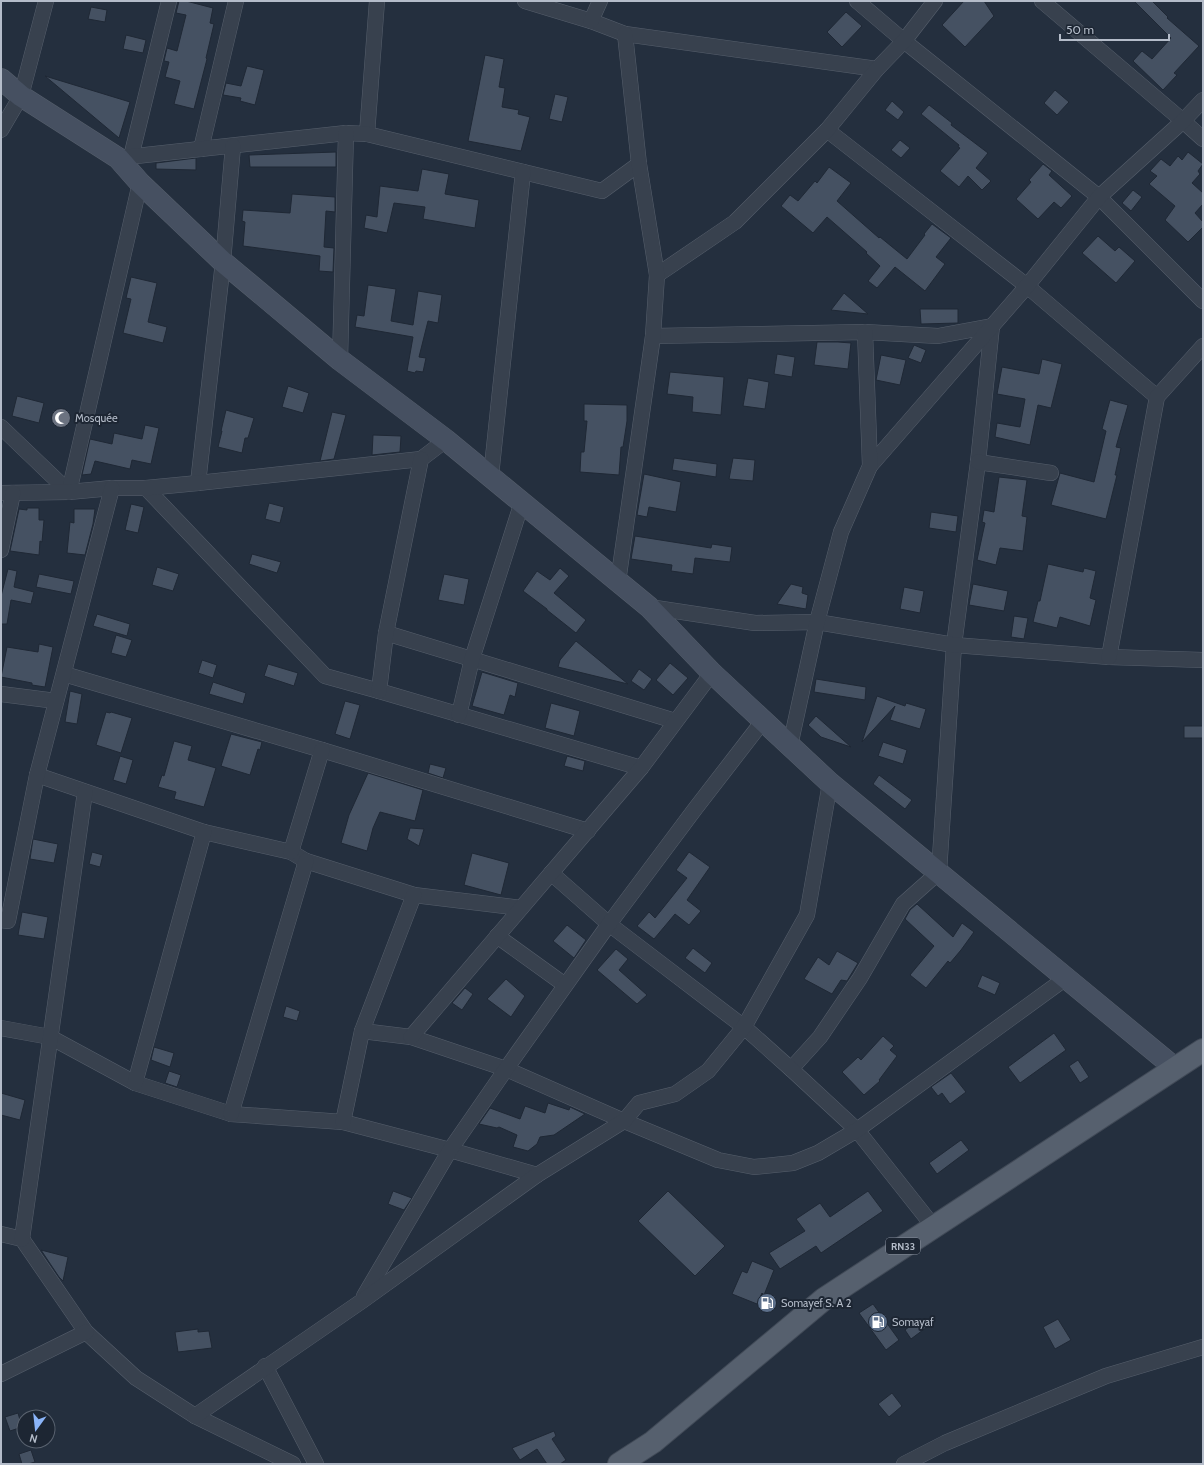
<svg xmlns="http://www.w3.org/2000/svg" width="1204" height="1465" font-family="Cabin,sans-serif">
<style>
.building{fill:#455162;stroke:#1f2835}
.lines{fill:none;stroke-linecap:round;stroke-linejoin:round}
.street-casing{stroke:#565f6c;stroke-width:16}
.secondary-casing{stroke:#565f6c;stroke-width:22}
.primary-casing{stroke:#414a57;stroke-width:24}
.street{stroke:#38414e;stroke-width:15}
.secondary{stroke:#465061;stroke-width:21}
.primary{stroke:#56606e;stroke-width:22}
.labels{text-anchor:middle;stroke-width:4;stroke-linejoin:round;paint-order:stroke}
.shield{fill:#1d2633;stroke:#878f9c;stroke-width:1}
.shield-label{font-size:10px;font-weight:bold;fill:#b4bcc9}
.poi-label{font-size:11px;fill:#b4bcc9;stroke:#1d2633;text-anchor:start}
</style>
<rect width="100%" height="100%" fill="#242f3e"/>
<g class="building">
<path d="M179,1H186L213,8L210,23L214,24L206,58L207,59L194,109L174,104L180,81L165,77L169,62L164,61L167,48L177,51L186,15L176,13Z"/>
<path d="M964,1H984L994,16L965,47L942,25Z"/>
<path d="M1134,1H1152L1168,17L1167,18L1199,46L1174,73L1177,75L1163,90L1133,61L1142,51L1152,59L1171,38Z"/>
<path d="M91,7L107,10L105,22L88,19Z"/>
<path d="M846,12L862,26L842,47L827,32Z"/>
<path d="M126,35L146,40L143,53L123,49Z"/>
<path d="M485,55L504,59L499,87L505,88L502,107L519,110L518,114L530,117L521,151L468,141Z"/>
<path d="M247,66L264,70L255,105L240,101L241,98L223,95L226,83L241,86Z"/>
<path d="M45,76L130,102L119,138Z"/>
<path d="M1055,90L1069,102L1057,115L1044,103Z"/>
<path d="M555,94L568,97L562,122L549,119Z"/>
<path d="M892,101L904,112L898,120L885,110Z"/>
<path d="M929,105L952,123L951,125L988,153L976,168L991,181L982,190L968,176L959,187L940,171L960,148L958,147L959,145L921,114Z"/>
<path d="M900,140L910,148L901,158L891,150Z"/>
<path d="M336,152V167H250L249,155Z"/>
<path d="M1188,152L1203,164L1198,171L1200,174L1192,183L1203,193V204L1195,213L1203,222V227L1188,242L1165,220L1175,206L1149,184L1157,176L1150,171L1161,159L1170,166L1178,156L1182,160Z"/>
<path d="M196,158V170L156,169V163Z"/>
<path d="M1043,164L1052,171L1049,175L1072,196L1061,208L1054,202L1038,219L1016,199L1031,182L1029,180Z"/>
<path d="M829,167L851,183L837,201L879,238L880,237L907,259L925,235L924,234L932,224L951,238L936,257L945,264L925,291L895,267L877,288L868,281L880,266L866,253L867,252L827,217L813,233L781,206L790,195L798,201L815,181L817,183Z"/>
<path d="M422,169L449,174L445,194L479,200L475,228L423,219L425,207L394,203L387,233L364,228L366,215L377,217L380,186L418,191Z"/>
<path d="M1133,190L1142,197L1131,211L1122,203Z"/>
<path d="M292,194L335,197V212L326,211L324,247L334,248L333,272L319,271L320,256L243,246L245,222L242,221L243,210L290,213Z"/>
<path d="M1098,236L1115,251L1119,247L1135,261L1116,283L1082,253Z"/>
<path d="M131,277L157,283L148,322L167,327L163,343L123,333L131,299L126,298Z"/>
<path d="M368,285L396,289L391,321L413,325L418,291L442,295L438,323L428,321L419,357L426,358L423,372L416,371L415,373L407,371L413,337L355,327L357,315L364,316Z"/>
<path d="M844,293L868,314L831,310Z"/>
<path d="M920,309H958V323L921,324Z"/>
<path d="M817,342H838L851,343L848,369L814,365Z"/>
<path d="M914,345L926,350L921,363L908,358Z"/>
<path d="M777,354L795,357L792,377L774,374Z"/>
<path d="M881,355L906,360L900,385L876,380Z"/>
<path d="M1042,359L1062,364L1051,408L1038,405L1030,445L995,437L997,423L1020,427L1025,399L997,394L1002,367L1039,374Z"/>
<path d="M670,372L724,377L721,415L692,412L693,397L667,394Z"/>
<path d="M748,378L769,382L765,409L743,406Z"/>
<path d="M288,386L309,393L303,413L282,407Z"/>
<path d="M17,396L44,403L39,423L12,416Z"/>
<path d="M1110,400L1128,405L1116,447L1121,448L1115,475H1117L1106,519L1051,505L1060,473L1094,482L1106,431L1102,429Z"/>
<path d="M584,404L627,405V421L623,447H621L619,475L580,472L581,452H584L587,421H584Z"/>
<path d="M226,410L254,418L248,438H245L242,453L218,447L222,431H221Z"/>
<path d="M332,412L346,415L334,459L320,461Z"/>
<path d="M145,425L159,428L151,464L132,460L130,469L95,461L91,474L82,475L90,439L112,444L114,433L142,439Z"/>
<path d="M373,435L401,436L400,452L372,455Z"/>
<path d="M674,458L717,464L716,477L672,470Z"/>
<path d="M733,458L755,460L753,481L729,479Z"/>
<path d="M644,474L681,482L676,512L649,507L647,517L637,515Z"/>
<path d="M999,477L1027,480L1022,516L1027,517L1023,551L1000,548L996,565L977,560L985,523L982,522L984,510L994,512Z"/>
<path d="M269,503L284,507L280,523L265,519Z"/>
<path d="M131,504L144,507L138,533L125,530Z"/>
<path d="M27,508H39V520H44L42,542L40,541L39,555L10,551L19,509L27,510Z"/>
<path d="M74,509H95L93,524L85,555L67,553L70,522L74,523Z"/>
<path d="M931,512L958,516L956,532L929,528Z"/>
<path d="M635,536L711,548L712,544L732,547L730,562L695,558L693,574L671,571L672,565L631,559Z"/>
<path d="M252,554L281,562L277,573L249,564Z"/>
<path d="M1048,564L1083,572L1084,568L1096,571L1090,598L1096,600L1090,626L1060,617L1057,628L1033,622L1038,601H1040Z"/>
<path d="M157,567L179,574L173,591L152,585Z"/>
<path d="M560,568L569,576L554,593L586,620L576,633L547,610V609L523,591L537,571L550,580Z"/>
<path d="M8,569L17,571L14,587L34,592L31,604L11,600L7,624H1V596Z"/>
<path d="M39,574L74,581L71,594L36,587Z"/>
<path d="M444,574L469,579L464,605L438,600Z"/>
<path d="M791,584L803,587L802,593L808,595L806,609L777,604Z"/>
<path d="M973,584L1008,591L1004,611L969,605Z"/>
<path d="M904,587L924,591L920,613L900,609Z"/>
<path d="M97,614L130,624L127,636L93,626Z"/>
<path d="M1014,616L1028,618L1024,639L1011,637Z"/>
<path d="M116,635L132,640L126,657L111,653Z"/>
<path d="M576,641L582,646L628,684L558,667L560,660Z"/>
<path d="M39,644L53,647L45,687L32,685V683L1,677L7,647L38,652Z"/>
<path d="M202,660L217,665L213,678L198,673Z"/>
<path d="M670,663L688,678L673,695L656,680Z"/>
<path d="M268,664L298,673L294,686L264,676Z"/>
<path d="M639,669L652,679L644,690L631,681Z"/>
<path d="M482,672L518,683L515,697L510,695L504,715L472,706Z"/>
<path d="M816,679L866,687L865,700L814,692Z"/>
<path d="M213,682L246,693L243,704L209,694Z"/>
<path d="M70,691L82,694L77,724L65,722Z"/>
<path d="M877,696L905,706L906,703L926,709L920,729L890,720L895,706L862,742Z"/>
<path d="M345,701L360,705L350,739L335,734Z"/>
<path d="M551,703L580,711L574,736L545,728Z"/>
<path d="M106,712L110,713L111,712L132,718L121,753L96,745Z"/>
<path d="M816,716L851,747L821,737L808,725Z"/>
<rect x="1184" y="726" width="19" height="12"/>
<path d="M231,734L262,742L260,750L258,749L250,775L221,766Z"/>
<path d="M174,741L192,746L188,760L216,768L204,807L174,799L176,792L158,787L162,775L164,776Z"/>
<path d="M883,742L907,750L903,764L878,756Z"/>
<path d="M120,756L133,760L126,784L113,780Z"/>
<path d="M567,756L585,761L583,771L564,766Z"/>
<path d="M430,764L446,768L443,778L428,773Z"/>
<path d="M368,773L423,790L415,821L380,812L373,828L367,851L341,843L349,815Z"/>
<path d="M879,775L912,800L905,809L873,784Z"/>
<path d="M410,828L424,829L419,846L407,839Z"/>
<path d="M33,839L58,844L54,863L30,859Z"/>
<path d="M92,852L103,855L100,867L89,864Z"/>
<path d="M689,852L710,867L687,900L701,911L689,925L675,914L654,939L637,926L649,912L655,918L687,878L676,870Z"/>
<path d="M472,853L509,863L501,895L464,885Z"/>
<path d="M917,904L953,937L962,923L974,932L961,950L950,963L948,961L926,988L910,975L934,946L905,919L910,910Z"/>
<path d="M22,912L48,917L44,939L18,935Z"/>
<path d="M567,925L586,940L574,958L553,941Z"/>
<path d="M693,948L712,963L705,973L685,958Z"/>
<path d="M616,949L628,959L619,970L647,995L637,1004L597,970Z"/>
<path d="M837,951L858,963L847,981L841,980L832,994L804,979L818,957L829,965Z"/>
<path d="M982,975L1000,983L995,995L977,987Z"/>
<path d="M506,979L525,996L511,1017L487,999Z"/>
<path d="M465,988L473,994L462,1010L452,1003Z"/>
<path d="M286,1006L300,1011L297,1021L283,1017Z"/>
<path d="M1054,1033L1066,1050L1020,1083L1008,1067Z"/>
<path d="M883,1036L894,1046L890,1050L897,1056L879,1080L880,1081L864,1095L842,1072L858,1057L861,1060Z"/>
<path d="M154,1047L174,1053L170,1067L151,1060Z"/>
<path d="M1078,1060L1089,1077L1080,1083L1069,1066Z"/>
<path d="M169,1071L181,1075L177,1087L165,1083Z"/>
<path d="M951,1073L966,1092L950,1104L942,1093L938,1096L931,1087Z"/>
<path d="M1,1093L25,1100L20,1120L1,1115Z"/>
<path d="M548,1103L569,1110L570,1107L585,1114L554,1135L540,1137L537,1144L528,1151L513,1147L517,1135L499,1127L497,1128L479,1124L490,1108L520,1119L525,1106L545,1113Z"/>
<path d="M961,1140L969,1150L937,1174L929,1163Z"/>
<path d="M393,1191L412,1198L404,1210L388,1204Z"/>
<path d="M668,1191L725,1246L695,1276L638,1221Z"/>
<path d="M868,1191L883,1211L821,1253L816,1246L780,1269L769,1253L805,1231L796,1219L820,1203L830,1217Z"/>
<path d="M41,1250L68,1257L63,1281L59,1277Z"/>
<path d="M752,1261L774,1270L764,1295L762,1293L757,1304L732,1294L742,1271L747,1273Z"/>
<path d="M873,1304L899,1340L886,1350L859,1313Z"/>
<path d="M920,1318L927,1327L911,1339L905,1330Z"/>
<path d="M1058,1319L1071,1340L1055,1349L1043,1327Z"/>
<path d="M198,1329V1332L209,1331L212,1348L178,1352L175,1332Z"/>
<path d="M892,1393L902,1406L889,1417L878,1404Z"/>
<path d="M18,1413L22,1427L10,1431L5,1417Z"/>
<path d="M554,1431L556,1436L552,1439L566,1460L560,1464H547L537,1449L520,1460L512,1448Z"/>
<path d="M31,1450L35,1462L28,1464H22L19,1454Z"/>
</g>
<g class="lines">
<defs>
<g id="street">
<path d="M525,1L591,21L625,34L877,69"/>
<path d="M857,1L904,41L1099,197L1203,301"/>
<path d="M1042,1L1183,121L1203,139"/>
<path d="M591,21L600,1"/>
<path d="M1,130L21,96L46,1"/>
<path d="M827,130L1027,286L1157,397"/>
<path d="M367,134L377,1"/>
<path d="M201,149L236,1"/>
<path d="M131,157L169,1"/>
<path d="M118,158L346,133L367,134L602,191L639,164"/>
<path d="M657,275L735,222L827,130L877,69L904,41L935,1"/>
<path d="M653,336L865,332L938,336L992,326L978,462L954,645L939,872L903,904L860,978L820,1037L791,1069"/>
<path d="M340,360L346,133"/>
<path d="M1,427L69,492"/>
<path d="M978,462L1051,473"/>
<path d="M870,466L1027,286L1099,197L1183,121L1203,100"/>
<path d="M491,476L523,172"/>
<path d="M198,483L223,262L233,146"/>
<path d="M146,488L325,676L379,691L641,768"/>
<path d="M69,492L140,183"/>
<path d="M1,493L69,492L112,488H146L198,483L421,459L446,440"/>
<path d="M1,550L13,493"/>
<path d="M618,582L653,336L657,275L639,164L625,34"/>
<path d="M649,607L755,623L817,622L954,645L1109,657L1203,660"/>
<path d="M386,633L675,721"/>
<path d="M1109,657L1157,397L1203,346"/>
<path d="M64,674L322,750L588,831"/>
<path d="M379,691L386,633L421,459"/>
<path d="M1,694L56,701"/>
<path d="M459,715L472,659L522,502"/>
<path d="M790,746L817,622L841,532L870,466L865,332"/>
<path d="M37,775L204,832L291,852L306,861L414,895L521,908"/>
<path d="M291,852L322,750"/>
<path d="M551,873L609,924L744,1027L791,1069L857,1130L933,1226"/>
<path d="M1,920L8,921L37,775L112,488"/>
<path d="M497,936L565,985"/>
<path d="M1,1028L50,1037L135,1083L231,1114L343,1122L450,1150L537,1175"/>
<path d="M362,1031L411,1037L506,1069L624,1121L718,1160L754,1167L793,1163L818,1153L857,1130L1066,978"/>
<path d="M411,1037L641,768L712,673"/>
<path d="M135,1083L204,832"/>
<path d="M231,1114L306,861"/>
<path d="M343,1122L362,1031L414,895"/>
<path d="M1,1234L22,1239L86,1332L136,1378L195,1416L293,1464"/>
<path d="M22,1239L85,792"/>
<path d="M364,1296L450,1150L506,1069L609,924L695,809L763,721"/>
<path d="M265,1366L316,1464"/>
<path d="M1,1374L86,1332"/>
<path d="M195,1416L362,1301L537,1175L624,1121L639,1103L675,1094L708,1071L744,1027L807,915L830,783"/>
<path d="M904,1464L945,1443L1106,1376L1203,1347"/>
</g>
<path id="secondary" d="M1,79L21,96L118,158L140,183L223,262L340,360L446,440L649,607L712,673L830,783L1175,1068"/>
<path id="primary" d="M619,1464L653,1442L824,1299L1203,1050"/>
</defs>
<use href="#street" class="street-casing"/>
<use href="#secondary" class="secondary-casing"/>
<use href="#primary" class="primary-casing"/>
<use href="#street" class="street"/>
<use href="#secondary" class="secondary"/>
<use href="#primary" class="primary"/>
</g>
<defs>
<symbol id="mosque-disc" viewBox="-11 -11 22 22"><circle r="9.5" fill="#6b7280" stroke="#1d2633"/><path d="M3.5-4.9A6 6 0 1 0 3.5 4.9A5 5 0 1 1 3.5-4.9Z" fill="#fff"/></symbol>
<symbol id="fuel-disc" viewBox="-11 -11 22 22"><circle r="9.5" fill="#5c6f8a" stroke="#1d2633"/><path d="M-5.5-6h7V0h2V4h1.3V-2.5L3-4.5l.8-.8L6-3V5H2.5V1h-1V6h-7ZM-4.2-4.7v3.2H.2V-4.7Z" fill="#fff"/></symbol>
</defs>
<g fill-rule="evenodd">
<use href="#mosque-disc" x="50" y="407" width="22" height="22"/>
<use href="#fuel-disc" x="756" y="1292" width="22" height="22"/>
<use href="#fuel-disc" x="867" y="1311" width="22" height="22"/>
</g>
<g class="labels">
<rect class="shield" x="886" y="1238" width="34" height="16" rx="3"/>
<g class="shield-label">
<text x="903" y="1250">RN33</text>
</g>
<g class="poi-label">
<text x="75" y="422">Mosquée</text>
<text x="781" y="1307">Somayef S. A 2</text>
<text x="892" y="1326">Somayaf</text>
</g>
</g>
<rect width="1204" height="1465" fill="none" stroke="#b4bcc9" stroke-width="4"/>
<g transform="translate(36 1429) rotate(195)"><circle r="19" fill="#1d2633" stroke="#59626f"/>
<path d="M0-3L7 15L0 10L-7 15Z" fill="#8ab4f8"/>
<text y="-6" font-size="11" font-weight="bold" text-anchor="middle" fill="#b4bcc9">N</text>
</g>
<path d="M1060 34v6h109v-6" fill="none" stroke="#b4bcc9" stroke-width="2"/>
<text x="1066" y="34" font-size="12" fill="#b4bcc9" stroke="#1d2633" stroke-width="3" paint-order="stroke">50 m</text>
</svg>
